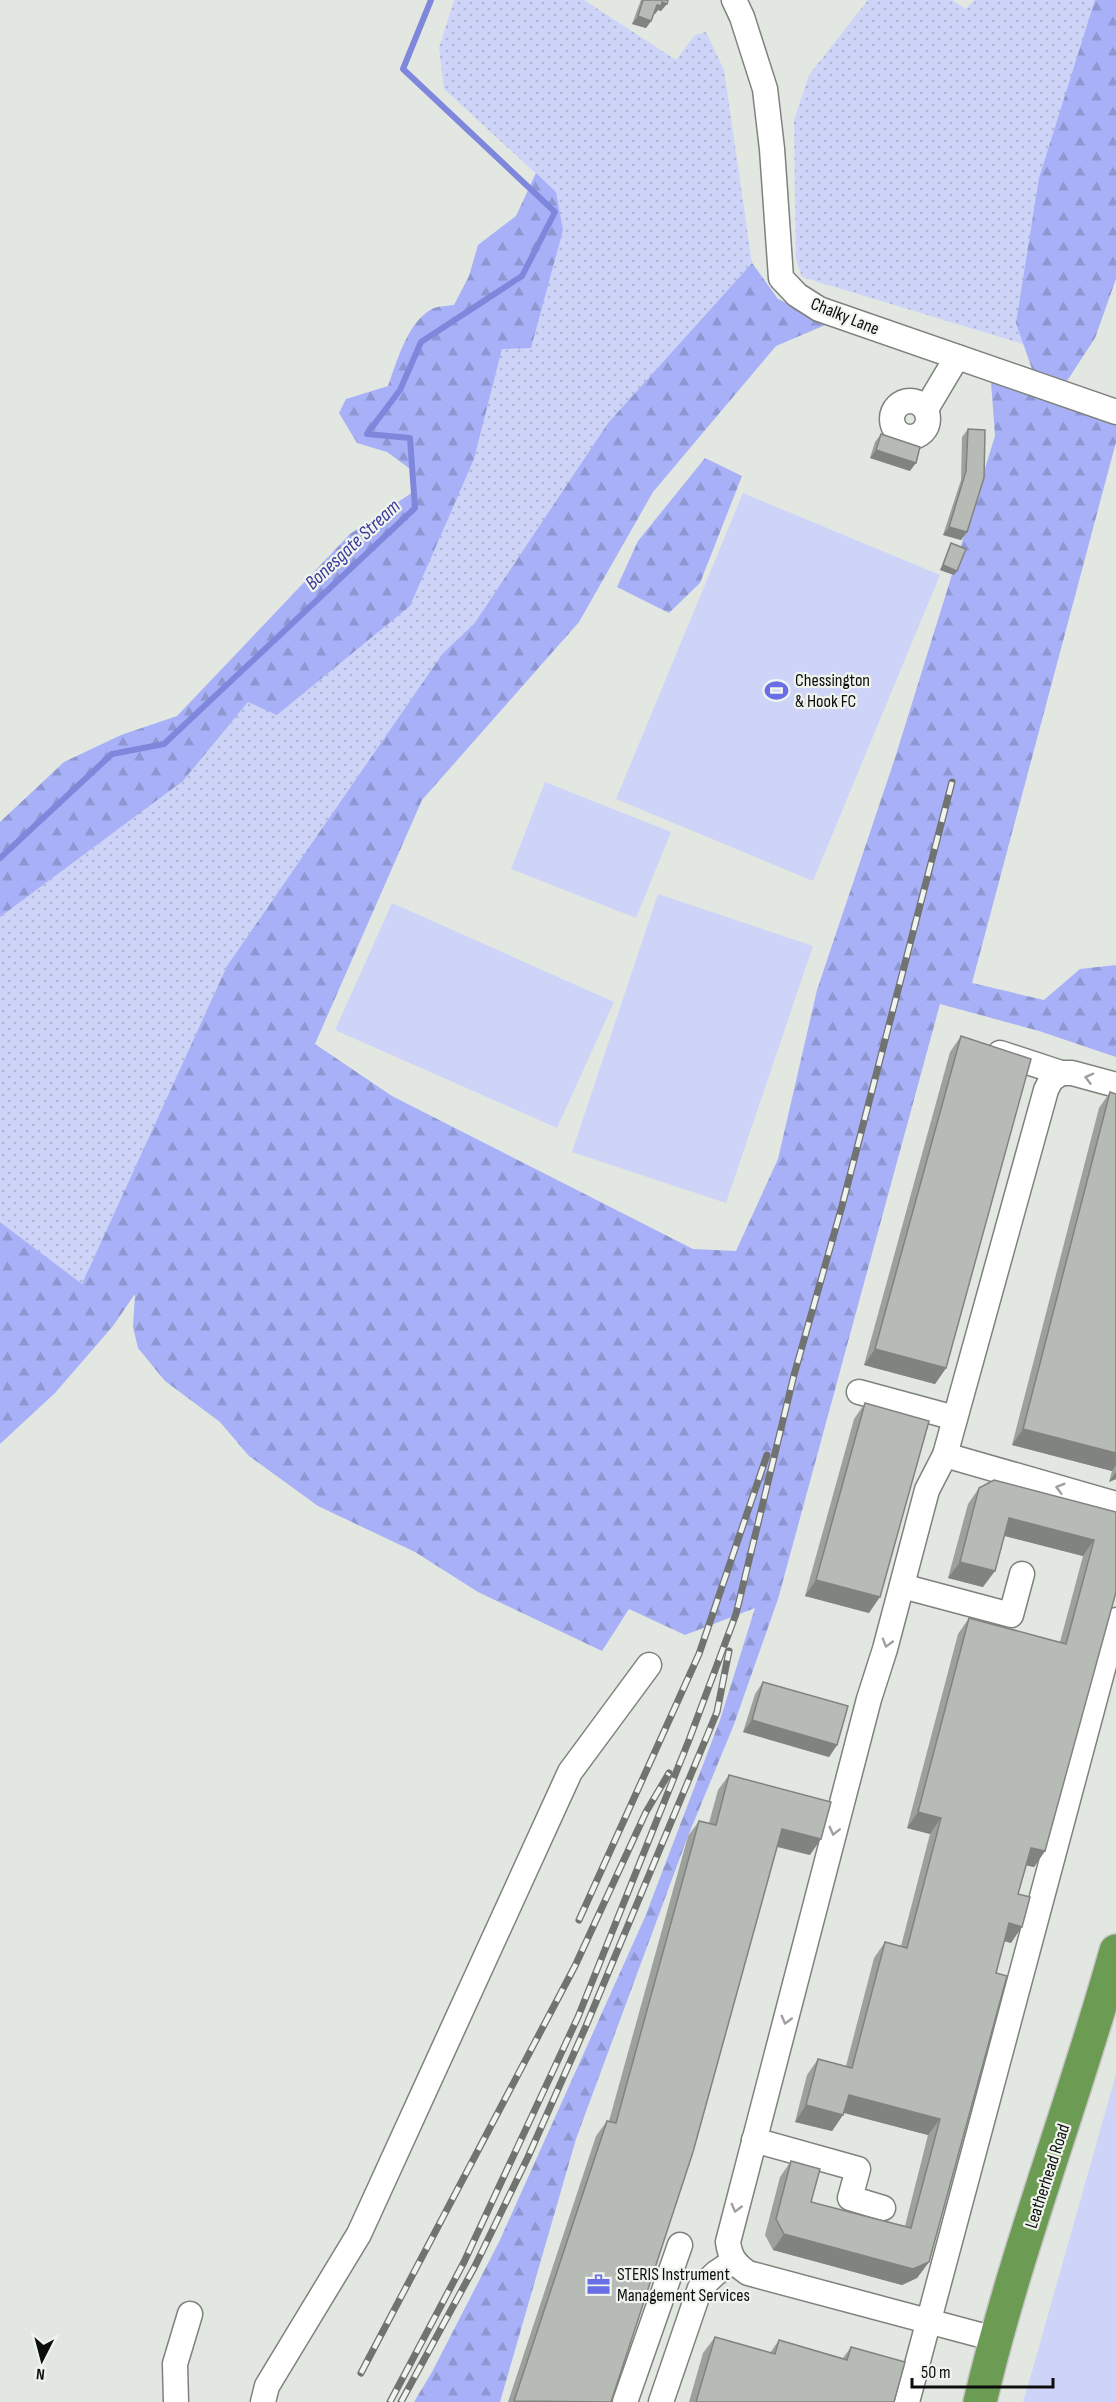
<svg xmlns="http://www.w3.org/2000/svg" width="1116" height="2402" font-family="'Sofia Sans Condensed',sans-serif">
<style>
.grass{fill:url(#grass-dots)}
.forest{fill:url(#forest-firs)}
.park{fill:#ced4f8}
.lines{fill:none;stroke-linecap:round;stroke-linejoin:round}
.stream{stroke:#7f87dc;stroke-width:6}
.minor-casing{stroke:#7e827c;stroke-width:27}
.highway-casing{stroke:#c5c5c5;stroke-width:36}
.minor{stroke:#fff;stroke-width:24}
.highway{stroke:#6c9b54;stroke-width:33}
.rail-casing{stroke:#70736f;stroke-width:7}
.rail{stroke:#f0f4ee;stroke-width:4.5;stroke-dasharray:14;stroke-linecap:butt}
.wall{fill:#9da19c}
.shaded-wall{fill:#80837f}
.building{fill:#b7bbb5;stroke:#80837f;stroke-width:1.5}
.oneway{stroke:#9e9f9e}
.labels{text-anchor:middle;stroke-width:4.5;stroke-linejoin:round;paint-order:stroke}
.street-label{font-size:18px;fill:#0d0e0c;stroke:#f0f4ee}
.poi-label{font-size:18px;fill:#0d0e0c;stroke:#f0f4ee;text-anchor:start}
.water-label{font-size:20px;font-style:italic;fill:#3c3a9c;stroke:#f0f4ee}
</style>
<defs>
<pattern id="grass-dots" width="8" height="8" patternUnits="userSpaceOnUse" patternTransform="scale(1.5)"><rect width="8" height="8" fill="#ced4f8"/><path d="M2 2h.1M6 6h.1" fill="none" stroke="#b0b5d3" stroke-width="1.8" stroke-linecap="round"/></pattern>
<pattern id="forest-firs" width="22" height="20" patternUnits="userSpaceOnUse" patternTransform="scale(1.5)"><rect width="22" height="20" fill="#a8b1f7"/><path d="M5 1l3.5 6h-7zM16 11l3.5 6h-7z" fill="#8f97d3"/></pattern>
</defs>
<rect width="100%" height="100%" fill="#e2e7e1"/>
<g class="grass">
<path d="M454,0H584L676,60L695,35L706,32L724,70L752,263L608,423L474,624L443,653L227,966L82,1285L0,1222V917L183,781L248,702L474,459L502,349L556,192L444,89L439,48Z"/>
<path d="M868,0H952L966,9L974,0H1095L1026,345L802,277L796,260L794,120L809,75Z"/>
</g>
<g class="forest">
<path d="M1095,0H1116V279L1095,338L1067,381L1032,369L1016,323L1039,178Z"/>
<path d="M536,173L556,192L563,230L531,348L502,349L474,459L410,606L277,715L248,702L183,781L0,917V822L64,762L121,735L177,716L350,534L416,490L413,471L387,452L357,443L339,413L346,399L388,386C397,361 408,320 434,308C440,306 448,306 454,305L469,276L478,245L516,216Z"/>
<path d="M752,263L778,299L830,323L776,346L653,492L579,622L422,800L315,1044L392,1096L693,1249L736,1251L778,1159L817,990L895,758L995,436L991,382L1116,425V442L972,983L1044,1000L1080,969L1116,965V1057L1039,1031L940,1004L778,1599L733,1727L688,1836L576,2139L500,2402H414L432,2372L499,2242L645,1917L720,1720L755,1608L685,1635L629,1609L602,1651L478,1592L415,1552L318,1506L249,1456L220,1422L165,1381L138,1348L133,1327L135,1294L113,1326L55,1393L0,1444V1222L82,1284L227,966L443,653L474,624L608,423Z"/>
<path d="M705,458L742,476L700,583L669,613L617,587L638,541Z"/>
</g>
<g class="park">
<path d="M743,493L940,575L813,881L616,799Z"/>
<path d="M545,782L671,832L636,918L511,869Z"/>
<path d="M658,894L813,946L726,1203L572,1152Z"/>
<path d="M392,903L614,1002L557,1128L335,1030Z"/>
<path d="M1116,2074V2402H1023L1033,2368Z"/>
</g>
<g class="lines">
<path class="stream" d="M0,858L112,754L164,744L415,508L410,438L367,434L400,390L421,342L522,276L555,212L403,69L431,0"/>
<defs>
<g id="minor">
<path d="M734,0L742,17L765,89L772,149L781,278L797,295L819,309L1116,412"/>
<circle cx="910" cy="419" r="18"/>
<path d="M926,409L957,357"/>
<path d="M1000,1053L1061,1073H1072L1116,1085"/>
<path d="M859,1392L955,1418"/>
<path d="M945,1455L1116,1504"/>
<path d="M902,1586L1011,1615L1022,1574"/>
<path d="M754,2140L858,2169L850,2198L883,2208"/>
<path d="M995,2339L748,2273C735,2264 730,2257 728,2242L869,1699L885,1649L927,1490L945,1455L1046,1090L1051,1080L1061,1073"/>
<path d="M176,2402L175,2364L190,2314"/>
<path d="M263,2402L267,2386L359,2234L570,1772L649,1665"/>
<path d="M625,2402L680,2245"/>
<path d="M661,2402L700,2288L716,2273L734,2261"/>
<path d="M907,2402L1116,1620"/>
</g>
<path id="highway" d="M980,2402C1016,2249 1074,2102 1116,1951"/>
</defs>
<use href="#minor" class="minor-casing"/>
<use href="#highway" class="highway-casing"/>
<use href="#minor" class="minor"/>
<use href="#highway" class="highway"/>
<defs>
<g id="rail">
<path d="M579,1920L699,1654L767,1455"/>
<path d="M361,2373L575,1966L646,1812L669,1773"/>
<path d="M390,2402L464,2262L578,2017L689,1740L736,1614L794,1375L842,1206L952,782"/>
<path d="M401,2402L475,2266L528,2157L586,2026L717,1712L729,1651"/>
</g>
</defs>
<use href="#rail" class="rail-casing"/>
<use href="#rail" class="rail"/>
</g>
<g class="wall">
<path d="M641,0H668L661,11L658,10L655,14L654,13L651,21L646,28L632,24Z"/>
<path d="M968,429L967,532L961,540L943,535L961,480L962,437Z"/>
<path d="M881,434L910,471L870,458L875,442Z"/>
<path d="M951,543L954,575L940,570L949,547Z"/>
<path d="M961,1036L946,1368L935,1384L864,1365L950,1052Z"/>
<path d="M1110,1092L1116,1094V1479L1109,1482L1112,1471L1012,1445L1099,1108Z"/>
<path d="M865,1403L869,1613L805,1596L854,1419Z"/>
<path d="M979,1488L1116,1512L1045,1851L1034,1867L1026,1865L1018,1894L1011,1943L1004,1941L996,1973L929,2262L917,2278L902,2285L773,2250L765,2235L780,2177L791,2161L811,2202L905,2226L928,2135L844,2113L832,2131L795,2122L807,2075L818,2059L846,2066L874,1958L885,1942L901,1946L930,1834L907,1828L958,1634L969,1618L1060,1642L1083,1556L1004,1536L983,1587L948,1578L968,1504Z"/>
<path d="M763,1682L837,1745L829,1757L743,1732L755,1694Z"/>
<path d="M729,1775L810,1855L777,1847L611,2402H508L596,2136L607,2121H609L688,1836L699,1821L709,1823L718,1790Z"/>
<path d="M715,2337L770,2353L779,2340L843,2358L851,2347L894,2402H689L703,2353Z"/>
</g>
<g class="shaded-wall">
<path d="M662,2L667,4L661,11L658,10L655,14L651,13L657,5Z"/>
<path d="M638,16L651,21L646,28L632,24Z"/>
<path d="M876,450L916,463L910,471L870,458Z"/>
<path d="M949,527L967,532L961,540L943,535Z"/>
<path d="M943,565L957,571L954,575L940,570Z"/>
<path d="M875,1349L946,1368L935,1384L864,1365Z"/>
<path d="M1023,1429L1116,1453V1465L1112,1471L1012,1445Z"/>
<path d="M1116,1472V1479L1109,1482Z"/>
<path d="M1009,1518L1094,1540L1083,1556L998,1534Z"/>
<path d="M960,1562L995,1571L983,1587L948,1578Z"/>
<path d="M816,1580L880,1597L869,1613L805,1596Z"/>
<path d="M752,1720L837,1745L829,1757L743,1732Z"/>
<path d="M918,1812L941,1818L930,1834L907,1828Z"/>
<path d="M782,1829L821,1839L810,1855L771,1845Z"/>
<path d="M1031,1848L1045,1851L1034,1867L1020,1864Z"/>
<path d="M1009,1923L1022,1927L1011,1943L998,1939Z"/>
<path d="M849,2095L940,2119L928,2135L837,2111Z"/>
<path d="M806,2105L843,2115L832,2131L795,2122Z"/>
<path d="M784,2234L929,2262L917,2278L902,2285L773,2250Z"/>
</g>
<g class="building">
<path d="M643,0H668L667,4L662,2L661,6L657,5L651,21L638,16Z"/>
<path d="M968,429L985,430L984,478L967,532L949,527L966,471Z"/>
<path d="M881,434L920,447L916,463L876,450Z"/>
<path d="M951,543L966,549L957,571L943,565Z"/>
<path d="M961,1036L1031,1059L946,1368L875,1349Z"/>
<path d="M1110,1092L1116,1094V1453L1023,1429Z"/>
<path d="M865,1403L929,1421L880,1597L816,1580Z"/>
<path d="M994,1480L1116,1512V1592L1045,1851L1031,1848L1018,1894L1030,1897L1022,1927L1009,1923L996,1973L1007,1976L929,2262L913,2269L784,2234L776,2219L791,2161L820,2169L811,2202L911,2228L940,2119L849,2095L843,2115L806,2105L818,2059L852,2068L885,1942L907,1948L941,1818L918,1812L969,1618L1066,1644L1094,1540L1009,1518L995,1571L960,1562L979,1488Z"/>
<path d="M763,1682L848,1706L837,1745L752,1720Z"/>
<path d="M729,1775L831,1802L821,1839L782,1829L693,2152L611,2402L514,2401L607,2121L616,2123L699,1821L716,1825Z"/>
<path d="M715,2337L775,2354L779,2340L847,2360L851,2347L905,2362L894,2402H696Z"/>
</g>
<defs><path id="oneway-chevron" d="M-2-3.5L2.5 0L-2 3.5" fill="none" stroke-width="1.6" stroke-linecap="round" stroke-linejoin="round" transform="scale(1.5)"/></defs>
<g class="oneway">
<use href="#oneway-chevron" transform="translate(1089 1078) rotate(-165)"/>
<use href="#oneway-chevron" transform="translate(1060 1488) rotate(-164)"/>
<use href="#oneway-chevron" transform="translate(887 1643) rotate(106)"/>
<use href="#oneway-chevron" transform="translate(834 1831) rotate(104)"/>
<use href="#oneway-chevron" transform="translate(786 2020) rotate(105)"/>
<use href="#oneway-chevron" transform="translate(736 2208) rotate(105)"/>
</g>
<defs>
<symbol id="stadium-bare" viewBox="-9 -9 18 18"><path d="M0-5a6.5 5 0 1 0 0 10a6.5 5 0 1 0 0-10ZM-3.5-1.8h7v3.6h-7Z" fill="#696de6" stroke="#f0f4ee" stroke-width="2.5" paint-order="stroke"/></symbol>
<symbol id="office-bare" viewBox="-9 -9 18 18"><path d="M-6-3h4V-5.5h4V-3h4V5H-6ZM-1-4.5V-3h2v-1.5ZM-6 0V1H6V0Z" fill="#696de6" stroke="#f0f4ee" stroke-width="2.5" paint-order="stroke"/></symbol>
</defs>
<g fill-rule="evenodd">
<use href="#stadium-bare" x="760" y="674" width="33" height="33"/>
<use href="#office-bare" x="582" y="2268" width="33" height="33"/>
</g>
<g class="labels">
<g class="street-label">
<text transform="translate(845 316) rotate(22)" y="6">Chalky Lane</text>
<text transform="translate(1047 2176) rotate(-72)" y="6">Leatherhead Road</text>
</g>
<g class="poi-label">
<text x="795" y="686">Chessington<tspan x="795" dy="21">&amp; Hook FC</tspan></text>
<text x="617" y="2280">STERIS Instrument<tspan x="617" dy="21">Management Services</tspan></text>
</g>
<g class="water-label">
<text transform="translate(352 544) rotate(-43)" y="7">Bonesgate Stream</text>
</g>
</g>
<g transform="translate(42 2360) rotate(186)" stroke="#f0f4ee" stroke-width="4.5" paint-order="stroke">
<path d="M0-4.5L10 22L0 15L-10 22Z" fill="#0d0e0c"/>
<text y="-9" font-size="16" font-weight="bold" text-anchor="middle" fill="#0d0e0c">N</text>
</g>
<path d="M912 2378v9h141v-9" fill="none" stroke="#0d0e0c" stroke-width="3"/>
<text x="921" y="2378" font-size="18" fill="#0d0e0c" stroke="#f0f4ee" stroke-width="4.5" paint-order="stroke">50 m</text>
</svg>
